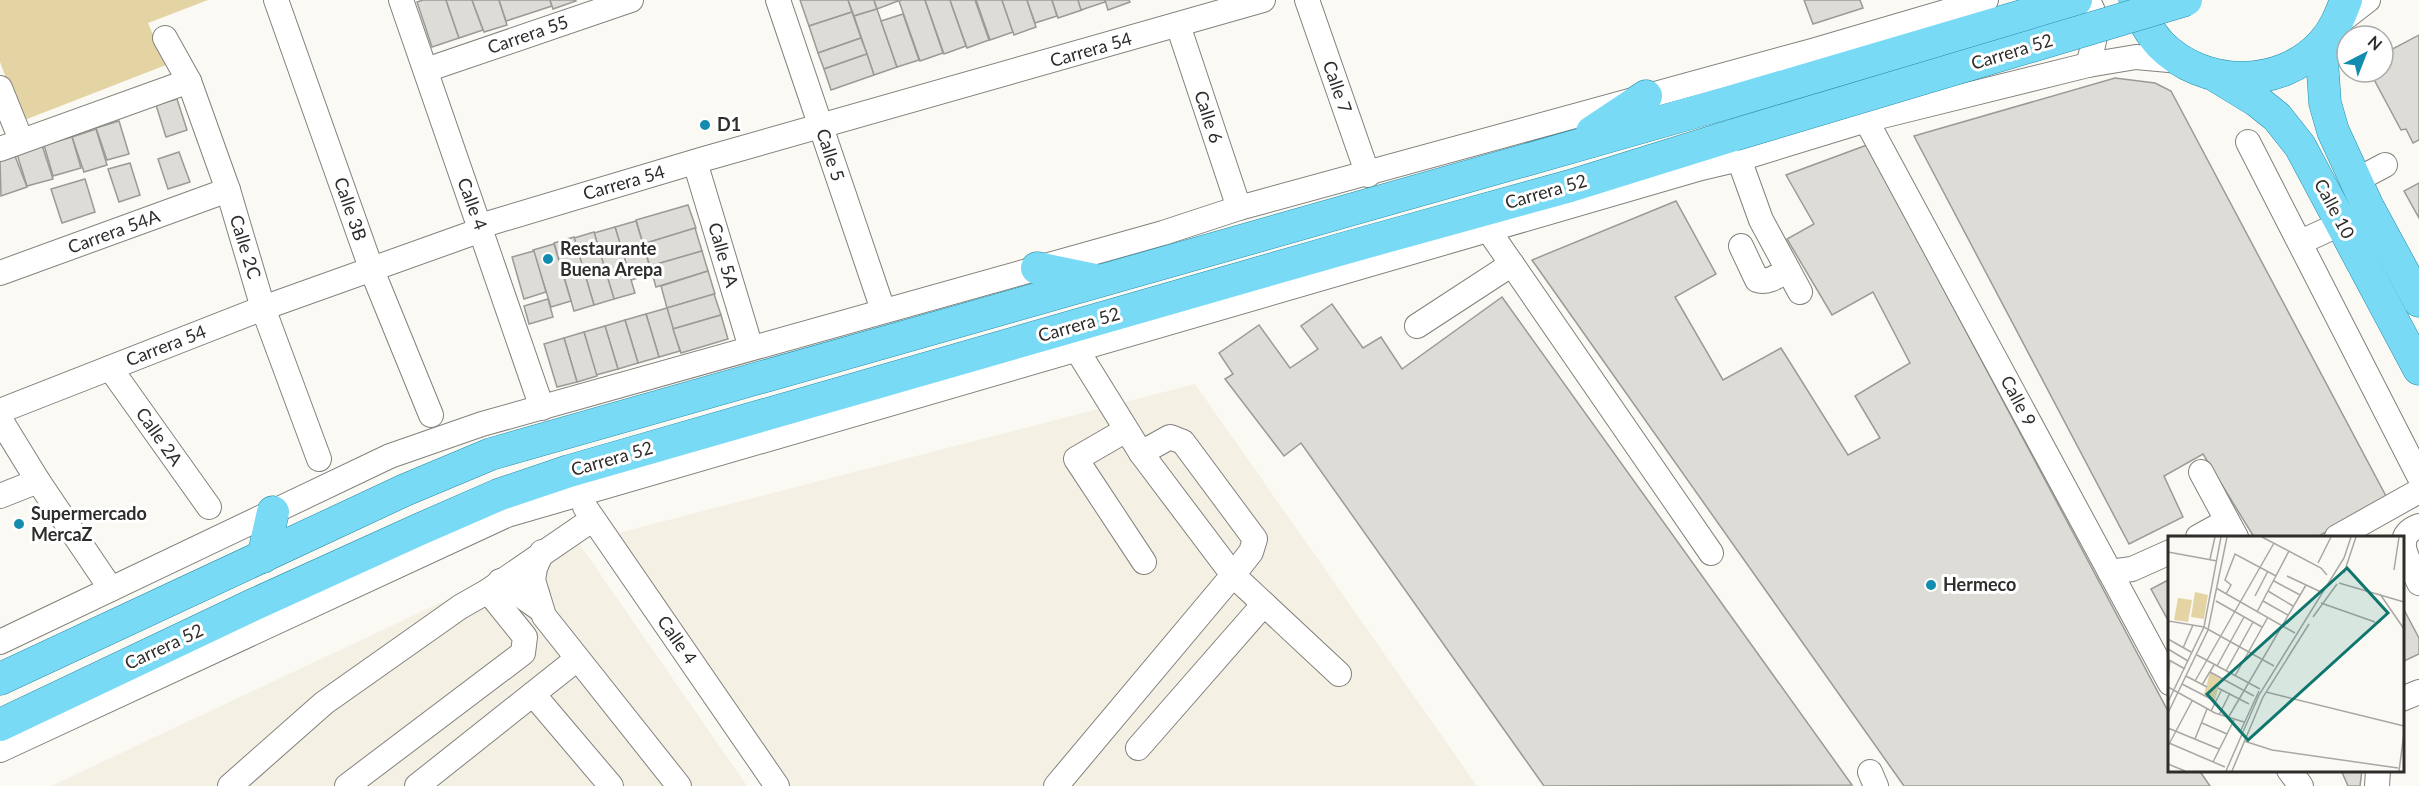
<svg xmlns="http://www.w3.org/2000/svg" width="2419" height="786" font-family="Lato,sans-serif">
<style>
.built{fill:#f4f0e3}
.green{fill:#e4d4a4}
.building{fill:#dddcd7;stroke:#9c9a95;stroke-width:1.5}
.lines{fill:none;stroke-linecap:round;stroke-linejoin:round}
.minor-casing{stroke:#82817c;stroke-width:26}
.major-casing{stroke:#248daa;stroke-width:33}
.minor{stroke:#fff;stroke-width:24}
.major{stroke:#79daf5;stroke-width:32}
.major-bridge-casing{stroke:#248daa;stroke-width:33;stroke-linecap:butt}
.major-bridge{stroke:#79daf5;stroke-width:32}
.poi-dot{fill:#138daf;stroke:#fff;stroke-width:2}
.labels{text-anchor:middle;stroke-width:6;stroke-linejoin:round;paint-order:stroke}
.street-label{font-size:18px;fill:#2e2d2b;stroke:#fff}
.poi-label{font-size:18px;font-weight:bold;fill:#2e2d2b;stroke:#fff;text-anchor:start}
.inset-road{fill:none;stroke:#a9a7a4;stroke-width:1.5}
.view{fill:#0f766e;fill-opacity:0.15;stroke:#0f766e;stroke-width:3}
.inset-edge{fill:none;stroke:#2e2d2b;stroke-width:3}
</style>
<rect width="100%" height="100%" fill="#fbf9f4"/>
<g class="built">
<path d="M1195,384L1477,786H788L610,535Z"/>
<path d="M576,539L747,786H51Z"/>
</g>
<path class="green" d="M0,0H208L148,23L166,65L22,121L0,62Z"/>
<g class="building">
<path d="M423,0H446L459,38L432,47L417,2Z"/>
<path d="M446,0H472L483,30L459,38Z"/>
<path d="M472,0H499L507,25L484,32Z"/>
<path d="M499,0H550L552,6L506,21Z"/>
<path d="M550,0H575L576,1L553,9Z"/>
<path d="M800,0H848L852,12L809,26Z"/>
<path d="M848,0H874L877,9L854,16Z"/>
<path d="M874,0H898V1L877,9Z"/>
<path d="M902,0H925L943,53L920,61L899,1Z"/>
<path d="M925,0H950L966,46L944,54Z"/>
<path d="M950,0H975L989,40L967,48Z"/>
<path d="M976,0H1002L1013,32L990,40Z"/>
<path d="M1002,0H1027L1036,27L1014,35Z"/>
<path d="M1027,0H1052L1057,16L1035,23Z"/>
<path d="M1052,0H1078L1082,10L1058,18Z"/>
<path d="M1078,0H1105V2L1081,10Z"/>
<path d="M1105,0H1129L1130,2L1108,10Z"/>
<path d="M1804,0H1860L1863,8L1813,24Z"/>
<path d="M877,9L897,67L874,75L854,16Z"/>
<path d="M852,12L861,38L818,53L809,26Z"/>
<path d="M903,14L919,60L897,67L881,21Z"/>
<path d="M2419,35V140L2413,143L2406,129L2401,130L2370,72H2383V54Z"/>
<path d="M861,38L867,54L824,69L818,53Z"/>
<path d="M867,54L874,75L831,90L824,69Z"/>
<path d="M2115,78L2155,83L2171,91L2387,498L2317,537H2254L2203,454L2164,476L2183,517L2129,544L1914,136Z"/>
<path d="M177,99L187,130L166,137L156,105Z"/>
<path d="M119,121L129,154L107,160L96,128Z"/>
<path d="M96,129L107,165L84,172L72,137Z"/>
<path d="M72,137L81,168L53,176L44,145Z"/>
<path d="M42,145L53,179L27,186L17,154Z"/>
<path d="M1867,145L2170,715V770H2199L2210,786H1904L1532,260L1676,201L1716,274L1675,297L1723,380L1781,348L1848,455L1880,438L1855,396L1910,363L1873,292L1832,315L1787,239L1814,224L1786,175Z"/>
<path d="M179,152L190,182L168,189L158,159Z"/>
<path d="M15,156L27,187L1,196L0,160Z"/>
<path d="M130,163L140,195L119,202L108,169Z"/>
<path d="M85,179L95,212L62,223L51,189Z"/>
<path d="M2419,183V218L2404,191Z"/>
<path d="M688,205L696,228L643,244L636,220Z"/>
<path d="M636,221L652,274L631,280L615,227Z"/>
<path d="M615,227L635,293L614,299L594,233Z"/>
<path d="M695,228L702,251L650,266L643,244Z"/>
<path d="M594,232L614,299L594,305L574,238Z"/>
<path d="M574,237L594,305L574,311L554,243Z"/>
<path d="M554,244L571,301L551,307L533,250Z"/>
<path d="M534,251L546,292L524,299L512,257Z"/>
<path d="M702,251L708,271L656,287L650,266Z"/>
<path d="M708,271L715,294L667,308L661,286Z"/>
<path d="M714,294L721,315L673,329L667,308Z"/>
<path d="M1502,297L1852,785L1544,786L1301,443L1284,456L1225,379L1233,374L1219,353L1259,325L1290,368L1318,349L1301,326L1332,304L1363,348L1381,337L1402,369Z"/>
<path d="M548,299L553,317L529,324L524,306Z"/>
<path d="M667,308L680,351L659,357L646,314Z"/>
<path d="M646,314L659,357L638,363L625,320Z"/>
<path d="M721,315L728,339L681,353L673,329Z"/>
<path d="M625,320L638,363L618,369L605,326Z"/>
<path d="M605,326L618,369L596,375L584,332Z"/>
<path d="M584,332L597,376L577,382L564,338Z"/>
<path d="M564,338L577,382L557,387L544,344Z"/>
<path d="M2170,579V624L2151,589Z"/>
<path d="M2402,606L2419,638V654L2402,662Z"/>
<path d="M2341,770H2362L2360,786H2348Z"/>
</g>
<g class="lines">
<defs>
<g id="minor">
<path d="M276,0L371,268L431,415"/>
<path d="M401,0L542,408"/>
<path d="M778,0L883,310"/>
<path d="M1307,0L1368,175"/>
<path d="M2087,0C2102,20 2094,43 2088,65"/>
<path d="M2337,24L2368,0"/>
<path d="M1178,25L1239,208"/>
<path d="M165,38L189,81L228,190L263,308L319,459"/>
<path d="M426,70L631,0"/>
<path d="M0,88L21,140"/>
<path d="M1866,120L2170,683"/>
<path d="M2248,142L2419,476"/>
<path d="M0,149L189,81"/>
<path d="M1739,159L1761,220L1800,292"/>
<path d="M695,162L751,348"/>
<path d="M2355,181L2385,165"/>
<path d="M1489,231L1711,553"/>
<path d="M2301,242L2342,223"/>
<path d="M1741,246L1757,280C1768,284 1779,275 1788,270"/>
<path d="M0,273L228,190"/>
<path d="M1417,326L1512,264"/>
<path d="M110,368L209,507"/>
<path d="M0,411L263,308L470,234L490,223L704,159L1263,0"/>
<path d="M0,419L38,481L111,589"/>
<path d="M1126,430L1076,459L1144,562"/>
<path d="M1141,453L1170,437L1183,442L1255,539L1251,552L1233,575L1339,674"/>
<path d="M2201,472L2236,537"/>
<path d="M0,496L38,481"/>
<path d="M585,507L777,786"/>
<path d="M2419,526C2390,537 2410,562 2419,583"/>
<path d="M2198,537L2227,521"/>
<path d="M2337,537L2419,491"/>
<path d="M542,552L535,568L533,580L544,616L679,786"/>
<path d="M2110,572L2132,569L2170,552"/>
<path d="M500,581L540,609"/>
<path d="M0,642L390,456L482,424L1163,233L1239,208L1812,51L1986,0"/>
<path d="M533,694L611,786"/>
<path d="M2402,699L2419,692"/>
<path d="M1138,748L1264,604"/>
<path d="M0,750L507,515L1701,168L1739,159L1866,120L2088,65L2136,57L2180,61"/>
<path d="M2289,770L2301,786"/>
<path d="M1870,772L1876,786"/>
<path d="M230,786L324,703L460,607L488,591L593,519"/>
<path d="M347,786L523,653L525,637L488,591"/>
<path d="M417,786L577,659"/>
<path d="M1056,786L1233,575L1141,453L1077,350"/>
<path d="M2377,786L2378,770"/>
</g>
<g id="major">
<path d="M2135,0C2141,16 2148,31 2160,44C2203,88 2279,90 2322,44C2334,31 2340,16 2346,0"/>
<path d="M2321,45L2325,103L2333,131L2367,205L2419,301"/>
<path d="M2216,76L2257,101L2277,117L2300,146L2419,369"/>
<path d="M1592,132L1646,96"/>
<path d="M1037,268L1095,280"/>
<path d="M263,557L273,512"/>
<path d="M0,679L405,490L491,454L1730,102L2076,0"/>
<path d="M0,725L255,604L418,530L498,495L569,471L1349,247L1570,186L1734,135"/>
</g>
</defs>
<use href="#minor" class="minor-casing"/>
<use href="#major" class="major-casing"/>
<use href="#minor" class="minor"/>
<use href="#major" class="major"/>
<defs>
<path id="major-bridge" d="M1734,135L2186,0"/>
</defs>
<use href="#major-bridge" class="major-bridge-casing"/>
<use href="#major-bridge" class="major-bridge"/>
</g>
<g class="poi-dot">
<circle cx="705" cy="125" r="6"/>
<circle cx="548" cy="259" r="6"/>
<circle cx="19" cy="524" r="6"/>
<circle cx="1931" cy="585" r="6"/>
</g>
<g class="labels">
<g class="street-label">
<text transform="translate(528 35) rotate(-19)" y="6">Carrera 55</text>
<text transform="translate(1091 50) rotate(-16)" y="6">Carrera 54</text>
<text transform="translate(2012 52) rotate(-17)" y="6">Carrera 52</text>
<text transform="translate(1337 87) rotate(71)" y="6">Calle 7</text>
<text transform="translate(1208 117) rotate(72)" y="6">Calle 6</text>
<text transform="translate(830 155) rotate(72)" y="6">Calle 5</text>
<text transform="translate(624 183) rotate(-16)" y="6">Carrera 54</text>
<text transform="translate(1546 192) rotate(-16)" y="6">Carrera 52</text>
<text transform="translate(472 204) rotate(70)" y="6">Calle 4</text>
<text transform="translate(350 209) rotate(71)" y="6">Calle 3B</text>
<text transform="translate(2334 209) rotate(62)" y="6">Calle 10</text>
<text transform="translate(114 232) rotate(-20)" y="6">Carrera 54A</text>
<text transform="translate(245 247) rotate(73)" y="6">Calle 2C</text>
<text transform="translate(723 255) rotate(74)" y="6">Calle 5A</text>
<text transform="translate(1079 325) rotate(-16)" y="6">Carrera 52</text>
<text transform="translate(166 346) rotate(-21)" y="6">Carrera 54</text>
<text transform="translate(2018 401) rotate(62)" y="6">Calle 9</text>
<text transform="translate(159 437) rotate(55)" y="6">Calle 2A</text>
<text transform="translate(612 459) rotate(-16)" y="6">Carrera 52</text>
<text transform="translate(677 640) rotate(55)" y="6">Calle 4</text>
<text transform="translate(164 647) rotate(-25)" y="6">Carrera 52</text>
</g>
<g class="poi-label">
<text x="717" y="131">D1</text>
<text x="560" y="255">Restaurante<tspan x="560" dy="21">Buena Arepa</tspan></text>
<text x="31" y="520">Supermercado<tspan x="31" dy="21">MercaZ</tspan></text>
<text x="1943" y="591">Hermeco</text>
</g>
</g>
<g transform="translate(2168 536)">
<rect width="236" height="236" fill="#fbf9f4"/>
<path d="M27,56L40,59L36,83L23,81ZM10,62L24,64L20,86L6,84ZM42,137L53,143L47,164L36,158Z" fill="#e4d4a4"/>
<path class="inset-road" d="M94,1L153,32L159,39M0,16L49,25M42,23L47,1M150,27L163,1M226,34L231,1M176,37L188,1M119,40L153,56M106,45L132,59M171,47L236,66M48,52L127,97M100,55L125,70M58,58L63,49L57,44L67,18L108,40M212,58L236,93M87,60L100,35M48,65L94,91M95,65L120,79M153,67L207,86M89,76L121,15M145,81L169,48M0,89L1,85L36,91L106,130M0,103L23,116M15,112L25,89M0,113L20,125M29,119L92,153M1,124L17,133M49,130L76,81M58,135L85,86M42,136L86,160M18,140L39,151M67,140L100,81M0,144L2,124M27,145L106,7M14,148L47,165M34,149L46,129M0,151L47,177L76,186M50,152L81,168M98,156L236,190M0,166L36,91L53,1M43,175L54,153M0,177L40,94L59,1M51,179L62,157M60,182L138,49M34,187L59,198M0,192L51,213M73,194L91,155M27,203L39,173M76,205L104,214L230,232M1,207L57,231M0,210L24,165M45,226L66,184M0,228L17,235M58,235L91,159L176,22L183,1M64,235L95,161L141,88M231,235L236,197"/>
<path class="view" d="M179,32L220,77L80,204L39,158Z"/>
<rect width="236" height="236" class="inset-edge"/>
</g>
<g transform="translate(2365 54) rotate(42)"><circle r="28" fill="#ffffff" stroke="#ababaa" stroke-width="1.5"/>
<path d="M0-4.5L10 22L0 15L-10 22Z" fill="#138daf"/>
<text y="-9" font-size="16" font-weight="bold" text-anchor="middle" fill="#2e2d2b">N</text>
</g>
</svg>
